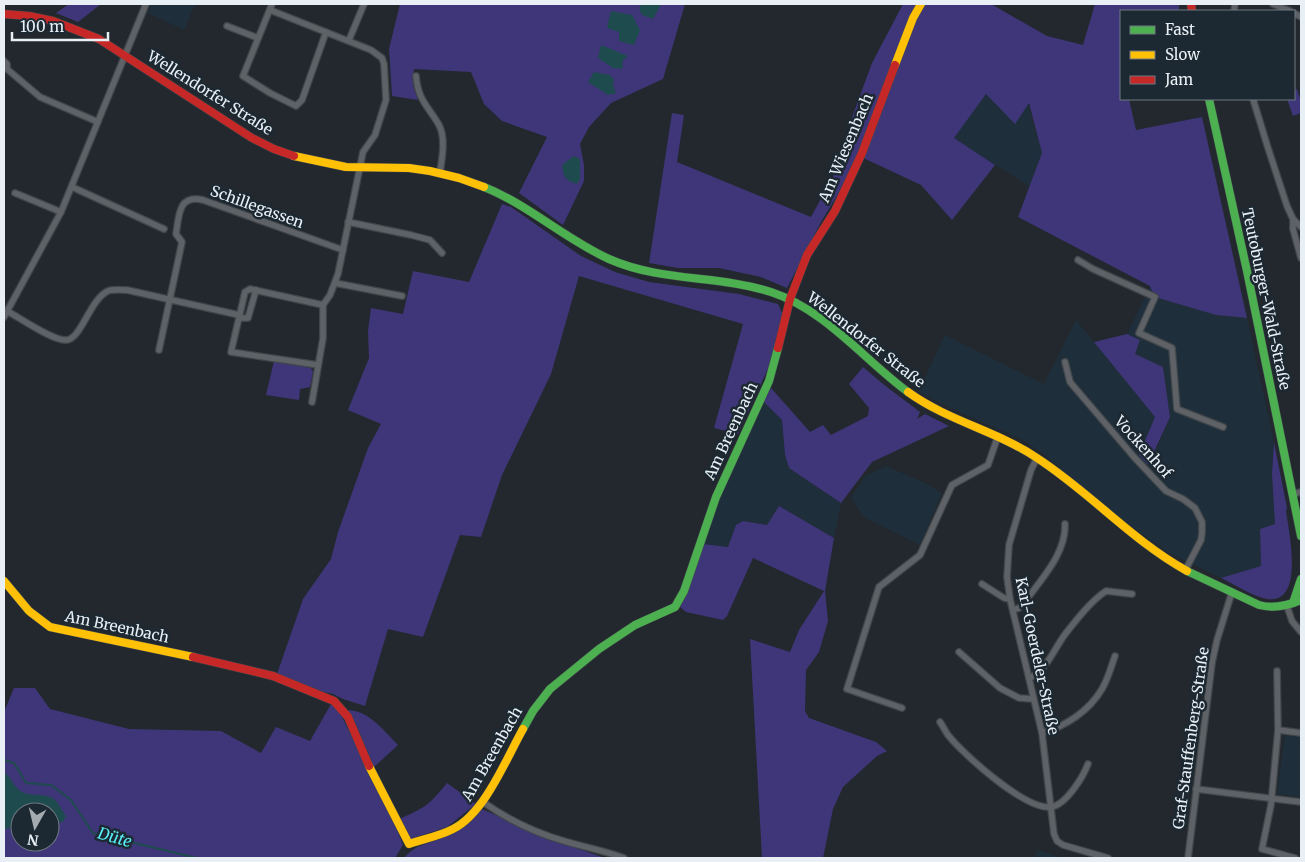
<svg xmlns="http://www.w3.org/2000/svg" width="1305" height="862" font-family="Merriweather,serif">
<style>
.built{fill:#1f2e3b}
.green{fill:#3e3679;fill-rule:evenodd}
.water{fill:#1e4b4d}
.lines{fill:none;stroke-linecap:round;stroke-linejoin:round}
.stream{stroke:#1e4b4d;stroke-width:2}
.street-casing{stroke:#40464a;stroke-width:8}
.fast-casing{stroke:#40464a;stroke-width:9}
.slow-casing{stroke:#40464a;stroke-width:9}
.jam-casing{stroke:#40464a;stroke-width:9}
.street{stroke:#5e6266;stroke-width:5.5}
.fast{stroke:#4caf50;stroke-width:8}
.slow{stroke:#ffc107;stroke-width:8}
.jam{stroke:#c62828;stroke-width:8}
.labels{text-anchor:middle;stroke-width:5;stroke-linejoin:round;paint-order:stroke}
.street-label{font-size:15px;fill:#e8f0f6;stroke:#1d2932}
.water-label{font-size:16px;font-style:italic;fill:#59f0f7;stroke:#1d2932}
</style>
<rect width="100%" height="100%" fill="#22282d"/>
<g class="built">
<path d="M151,4H195L184,30L148,13Z"/>
<path d="M985,94L1028,103L1042,153L1030,187L953,138Z"/>
<path d="M1150,286L1216,315L1247,318L1274,442L1272,474L1275,524L1260,529L1261,566L1221,578L1169,553L1124,521L1041,452L1021,439L950,408L918,392L945,335L1044,384L1076,320L1155,417L1139,455L1149,466L1170,417L1163,367L1134,354L1140,340L1127,334Z"/>
<path d="M762,400L782,420L785,455L789,468L841,503L834,538L779,506L767,525L743,521L728,547L703,544L723,488Z"/>
<path d="M886,466L923,482L942,493L920,545L865,518L851,498L865,476Z"/>
<path d="M1285,735L1301,737V797L1277,794Z"/>
<path d="M1038,850L1062,858H1034Z"/>
</g>
<g class="green">
<path d="M69,4H101L78,22L56,13Z"/>
<path d="M400,4H685L663,79L611,103L589,127L580,144L584,165V181L563,225L519,193L547,137L502,121L484,104L471,72L414,69L413,85L418,100L392,96L389,49Z"/>
<path d="M903,4H991L1047,36L1083,45L1095,4H1179V11H1121V99H1129L1136,130L1202,117L1247,318L1216,315L1155,297L1150,286L1018,217L1042,153L1029,103L1015,124L986,94L954,138L995,165L952,220L921,185L857,155L844,184L821,222L787,288L761,277L719,268H678L649,263L672,113L684,115L677,162L811,217L840,164L851,120L872,63Z"/>
<path d="M1297,89L1301,102V113L1293,116L1287,99H1294V90Z"/>
<path d="M502,204L511,207L581,256L615,272L649,282L739,294L778,304L783,315L771,362L738,434L714,428L743,324L579,276L551,374L502,475L481,537L460,535L423,637L388,629L365,706L343,699L333,694L311,689L277,674L303,599L331,559L338,532L368,448L381,424L348,410L369,358L368,331L371,308L403,314L413,271L469,282Z"/>
<path d="M1127,334L1140,340L1135,354L1163,367L1170,417L1148,465L1139,455L1155,417L1094,342Z"/>
<path d="M274,361L311,368L313,372L310,387L300,389L299,400L266,395Z"/>
<path d="M863,367L883,384L920,412L917,419L925,414L949,426L872,462L841,503L789,468L785,455L782,420L762,400L771,388L810,432L823,425L831,435L868,416L869,408L849,384Z"/>
<path d="M1274,442L1287,508L1286,511C1289,532 1305,605 1267,599C1252,596 1236,585 1221,578L1261,566L1260,529L1275,524L1272,474Z"/>
<path d="M779,506L834,538L825,591L828,621L819,652L806,670L805,711L809,718L876,742L887,751L877,756L843,787L833,809L823,858H762L750,639L790,652L799,630L824,591L753,558L727,616L723,620L686,612L680,607L703,544L728,547L736,525L743,521L767,525Z"/>
<path d="M14,688H35L50,709L129,729L221,731L261,753L276,727L310,741L331,704L338,708C359,754 386,797 403,845L395,858H4V712ZM20,812H50V842H20Z"/>
<path d="M347,710C369,710 384,731 398,745L374,767L355,722Z"/>
<path d="M447,783L476,804L447,827L416,837L409,841L399,819C425,808 429,805 447,783Z"/>
<path d="M482,809L547,838L605,858H404C416,844 426,845 441,838C457,831 470,822 482,809Z"/>
</g>
<g class="water">
<path d="M642,4H661L653,19L642,15L639,8Z"/>
<path d="M611,11L632,15L640,30L634,45L619,41V32L607,28Z"/>
<path d="M601,45L628,56L623,60L622,69L613,68L598,58Z"/>
<path d="M594,72L610,75L614,80L613,85L616,93L608,95L588,82Z"/>
<path d="M574,156L580,159V179L577,184C565,180 564,178 562,165Z"/>
<path d="M4,772C11,777 13,785 19,790C29,798 44,792 54,799C59,803 62,811 66,816L63,822L50,823V812H20V827L4,829Z"/>
</g>
<g class="lines">
<path class="stream" d="M4,760L14,763L26,783L51,785L71,800L93,833L197,858"/>
<defs>
<g id="street">
<path d="M272,4L243,76L270,93L296,106L302,100L326,32"/>
<path d="M1273,4L1290,11"/>
<path d="M270,10L371,50L382,58L384,64L386,100L375,135L363,152L338,274L330,295L323,305L250,289L245,292L231,352L318,365"/>
<path d="M1234,11L1235,4"/>
<path d="M1294,13L1301,17"/>
<path d="M227,26L258,38"/>
<path d="M349,40L364,4"/>
<path d="M4,61L7,64V69L40,97L98,122"/>
<path d="M416,76C418,100 428,106 439,125C446,138 442,159 440,172"/>
<path d="M1253,99L1268,148L1287,206L1293,219L1301,227"/>
<path d="M72,187L164,229"/>
<path d="M15,193L61,212"/>
<path d="M1293,219V229L1301,258"/>
<path d="M348,222L411,235L430,240L442,253"/>
<path d="M1078,260L1093,269L1155,297L1139,333L1172,348L1177,409L1223,427"/>
<path d="M335,283L402,296"/>
<path d="M7,311C20,318 53,341 66,340C81,340 90,299 108,291C113,289 122,290 127,290L239,315"/>
<path d="M4,317L61,212L146,4"/>
<path d="M239,318H248L256,290"/>
<path d="M159,350L182,242L176,234C179,216 178,194 203,200L343,250"/>
<path d="M1065,362L1070,382L1134,457L1166,491L1183,499L1195,508L1202,522V533L1201,540L1186,569"/>
<path d="M312,402L323,338V305"/>
<path d="M1037,458L1031,470L1009,545L1007,577L1010,599L1042,733L1054,834L1057,841L1063,845L1108,858"/>
<path d="M1293,494L1301,492"/>
<path d="M982,584L1004,598L1010,599"/>
<path d="M1287,606L1292,621L1301,632"/>
<path d="M1013,610L1019,608L1025,602C1041,579 1066,554 1065,524"/>
<path d="M959,652L1000,688L1019,698L1033,699"/>
<path d="M1277,671L1278,730L1271,805L1262,849L1295,858"/>
<path d="M1029,678C1046,672 1055,647 1066,633C1077,619 1091,601 1106,591L1132,594"/>
<path d="M902,708L847,689L879,587L920,555L952,485L988,465L998,436"/>
<path d="M940,722C943,726 945,731 948,735C963,754 1025,810 1051,807C1066,805 1083,777 1088,764"/>
<path d="M1278,730L1301,733"/>
<path d="M1042,733C1066,726 1089,711 1102,689C1108,679 1111,667 1115,656"/>
<path d="M1196,789L1301,802"/>
<path d="M483,802C507,819 536,833 564,841C584,847 605,851 624,858"/>
<path d="M1188,858L1212,663L1217,640L1232,592"/>
</g>
<g id="fast">
<path d="M1209,99L1247,271L1301,536"/>
<path d="M484,187C529,205 565,239 609,259C661,282 718,275 771,292C826,310 863,359 908,392"/>
<path d="M1187,571L1259,605C1274,609 1287,606 1301,600"/>
<path d="M1293,603L1301,579"/>
<path d="M523,729L533,711L550,689L599,649L635,625L675,607L684,591L716,497L769,381L778,348"/>
</g>
<g id="slow">
<path d="M895,65L913,18L921,4"/>
<path d="M294,156L346,167L409,168L430,171L459,178L484,187"/>
<path d="M908,392C948,421 997,431 1037,458C1091,493 1130,539 1187,571"/>
<path d="M4,581L29,611L50,627L193,657"/>
<path d="M369,766L409,844C423,839 440,836 453,829C485,813 506,759 523,729"/>
</g>
<g id="jam">
<path d="M1191,4L1192,11"/>
<path d="M4,14L29,16L53,21L99,39L252,138L274,149L294,156"/>
<path d="M778,348L790,299L807,255L835,211L862,153L895,65"/>
<path d="M193,657L273,676L334,701L348,717L369,766"/>
</g>
</defs>
<use href="#street" class="street-casing"/>
<use href="#fast" class="fast-casing"/>
<use href="#slow" class="slow-casing"/>
<use href="#jam" class="jam-casing"/>
<use href="#street" class="street"/>
<use href="#fast" class="fast"/>
<use href="#slow" class="slow"/>
<use href="#jam" class="jam"/>
</g>
<g class="labels">
<g class="street-label">
<text transform="translate(210 93) rotate(32)" y="5">Wellendorfer Straße</text>
<text transform="translate(846 148) rotate(-67)" y="5">Am Wiesenbach</text>
<text transform="translate(257 207) rotate(20)" y="5">Schillegassen</text>
<text transform="translate(1266 299) rotate(78)" y="5">Teutoburger-Wald-Straße</text>
<text transform="translate(866 340) rotate(38)" y="5">Wellendorfer Straße</text>
<text transform="translate(731 431) rotate(-65)" y="5">Am Breenbach</text>
<text transform="translate(1143 447) rotate(48)" y="5">Vockenhof</text>
<text transform="translate(117 627) rotate(12)" y="5">Am Breenbach</text>
<text transform="translate(1037 656) rotate(78)" y="5">Karl-Goerdeler-Straße</text>
<text transform="translate(1191 738) rotate(-82)" y="5">Graf-Stauffenberg-Straße</text>
<text transform="translate(492 754) rotate(-60)" y="5">Am Breenbach</text>
</g>
<g class="water-label">
<text transform="translate(115 837) rotate(16)" y="6">Düte</text>
</g>
</g>
<rect width="1305" height="862" fill="none" stroke="#e8f0f6" stroke-width="10"/>
<rect x="1120" y="10" width="175" height="90" fill="#1d2932" stroke="#6e7980"/>
<rect x="1130" y="26" width="25" height="8" fill="#4caf50" stroke="#6e7980"/>
<text x="1165" y="35" font-size="15" fill="#e8f0f6">Fast</text>
<rect x="1130" y="51" width="25" height="8" fill="#ffc107" stroke="#6e7980"/>
<text x="1165" y="60" font-size="15" fill="#e8f0f6">Slow</text>
<rect x="1130" y="76" width="25" height="8" fill="#c62828" stroke="#6e7980"/>
<text x="1165" y="85" font-size="15" fill="#e8f0f6">Jam</text>
<g transform="translate(35 827) rotate(188)"><circle r="24" fill="#1d2932" stroke="#6e7980"/>
<path d="M0-4L9 19L0 12L-9 19Z" fill="#a3aab0"/>
<text y="-8" font-size="14" font-weight="bold" text-anchor="middle" fill="#e8f0f6">N</text>
</g>
<path d="M12 32v8h96v-8" fill="none" stroke="#e8f0f6" stroke-width="2.5"/>
<text x="20" y="32" font-size="15" fill="#e8f0f6" stroke="#1d2932" stroke-width="4" paint-order="stroke">100 m</text>
</svg>
